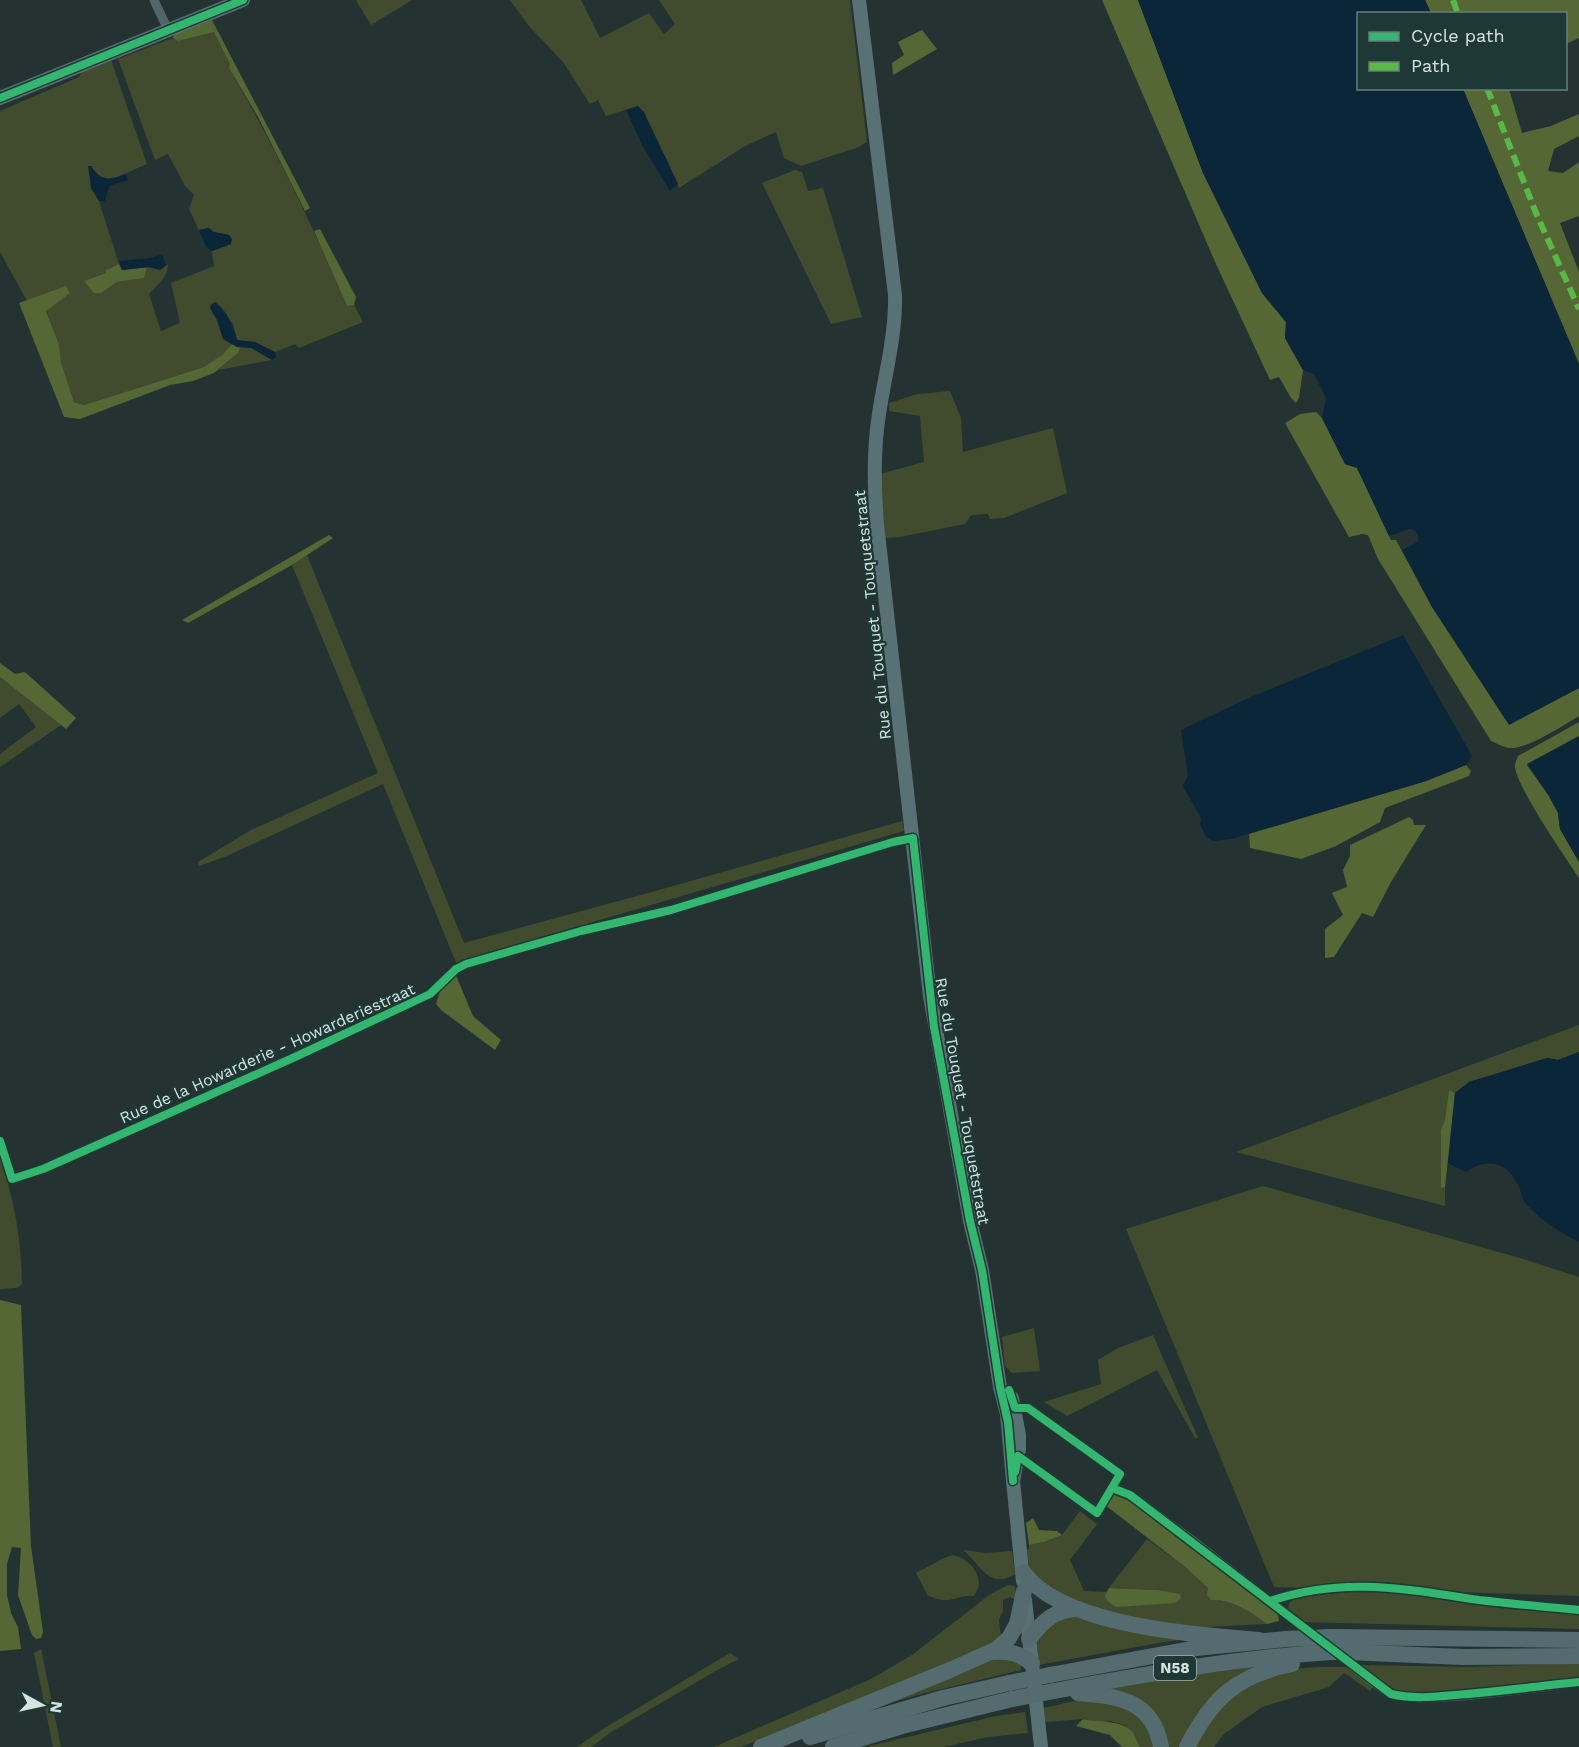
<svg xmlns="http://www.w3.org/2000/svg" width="1579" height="1747" font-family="'Work Sans',sans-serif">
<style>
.green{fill:#414c2e}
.forest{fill:#556734}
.water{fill:#0a2638}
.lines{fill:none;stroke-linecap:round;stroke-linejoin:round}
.street{stroke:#52666a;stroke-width:9}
.secondary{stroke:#577175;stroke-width:14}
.highway{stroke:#546c6f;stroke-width:16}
.highway-bridge{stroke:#546c6f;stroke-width:16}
.quiet{stroke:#58b947;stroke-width:6;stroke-dasharray:12 6;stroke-linecap:butt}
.cycleway-casing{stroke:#1e3935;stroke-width:11}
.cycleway{stroke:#33b770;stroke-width:8}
.labels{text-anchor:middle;stroke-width:4.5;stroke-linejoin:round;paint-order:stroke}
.shield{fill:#1e3935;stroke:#9eb1ad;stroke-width:1.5}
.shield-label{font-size:15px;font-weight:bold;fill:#d5e4e1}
.street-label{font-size:16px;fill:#d5e4e1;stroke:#1e3935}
</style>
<rect width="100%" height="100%" fill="#243331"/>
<g class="green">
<path d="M356,0H412L371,25Z"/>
<path d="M510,0H581L600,38L649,13L664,34L675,24L659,0H850L867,142L859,147L801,166L784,158L776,132L745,146L679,188L666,158L638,106L606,116L598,100L590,104L563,62L528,25Z"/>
<path d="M214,32L231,64L229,68C274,145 312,225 347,306L354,305L363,322L299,348L295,344L275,352L255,342L237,341L233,323L210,308L217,320L223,339L232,344L223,354L204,367L84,405L74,402L61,362L59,344L46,310L70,293L66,287L27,301L0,252V111L79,77L82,72L111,60L147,164L110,180C101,179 96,173 91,166V188L99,201L119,264L106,270V273L84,281L100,293L117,282L143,278L147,267L160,270L168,264C168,277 157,285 149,294L161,331L180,323L171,283L214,266L212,251L231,244L229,235L213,232L209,228L199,230L189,209L194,195L185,186L168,154L155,160L118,59L173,38L178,41Z"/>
<path d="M795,170L802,172L808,191L823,188L862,317L831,324L762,183Z"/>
<path d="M240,347H251L272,360L218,370L238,353Z"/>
<path d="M950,391L961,418L963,452L1053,428L1067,493L1004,518L990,519L988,514L971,515L965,524L900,537L885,538L880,474L924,462L920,416L889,411V403L918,394Z"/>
<path d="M307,555L464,943L659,890L902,821L904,831L466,959L457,965L383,784L227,856L199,866L198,862L251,830L378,773L292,565Z"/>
<path d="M0,677L61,725L0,767V754L36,727L19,704L0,718Z"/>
<path d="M1579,1025V1052L1558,1060L1547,1058L1469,1082L1455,1093L1449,1090L1445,1119L1441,1130V1187H1445V1206L1236,1152Z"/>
<path d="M0,1156C14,1201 21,1236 22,1284L17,1288L0,1289Z"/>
<path d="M1263,1186L1520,1258L1579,1277V1596L1386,1590L1579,1614V1629L1301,1622L1288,1610L1289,1603L1296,1597L1338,1589L1274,1587L1126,1229Z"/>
<path d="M1034,1328L1040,1371L1012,1373L1005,1366L1002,1337Z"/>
<path d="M1153,1335L1198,1438H1195L1157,1370L1067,1416L1044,1402L1101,1384L1098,1360L1118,1348Z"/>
<path d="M1080,1511L1097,1524L1070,1560L1084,1591L1107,1592L1105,1595L1116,1607L1125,1606L1157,1590L1109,1588L1147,1539L1184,1566L1208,1588L1211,1600C1232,1599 1251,1612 1267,1624L1204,1627L1150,1622L1078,1603L1030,1574L1027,1550L1029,1549V1545L1044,1542L1062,1535Z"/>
<path d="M963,1550L986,1553L1012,1551L1015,1574C989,1591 980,1563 963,1550Z"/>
<path d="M953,1555C971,1559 987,1579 974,1596C963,1594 954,1601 943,1600C938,1600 933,1597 928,1596L916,1573L944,1558Z"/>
<path d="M1008,1585L1015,1586L1016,1598L1014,1599L1010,1597L1003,1600V1611L999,1620L1001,1637L993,1645L741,1747H714L871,1679L912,1655L989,1595Z"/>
<path d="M1065,1613L1203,1637L1164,1642L1039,1665L1036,1634Z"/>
<path d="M41,1649L61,1747H53L34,1653Z"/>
<path d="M730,1653L739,1659L719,1669L613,1731L591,1747H577L603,1729Z"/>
<path d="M1002,1655L1021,1661V1670L921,1694L835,1719Z"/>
<path d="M1579,1663V1679L1485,1690L1404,1695L1376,1680L1359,1665L1469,1667Z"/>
<path d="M1273,1664L1250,1672L1182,1747H1164L1161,1735L1103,1689L1130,1683Z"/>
<path d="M1317,1667H1346L1374,1686L1370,1691L1344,1673L1329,1687L1262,1707L1224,1734L1214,1747H1194L1207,1723L1232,1696L1283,1670Z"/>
<path d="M1087,1698C1128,1707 1139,1705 1155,1747H1140L1125,1725L1110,1721L1101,1723L1083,1719L1045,1722L1044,1708Z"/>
<path d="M1025,1712L1028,1733L988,1737L944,1747H865L996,1716Z"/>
</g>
<g class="forest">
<path d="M1102,0H1138L1203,173L1262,293L1286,322L1285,338L1303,370L1299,398L1296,403L1291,398L1279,377L1270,380L1216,264Z"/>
<path d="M1425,0H1579V38L1566,44V14L1431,13Z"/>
<path d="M212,20L310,208L305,211L258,117L229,68L230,64L214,32L178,41L173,38L174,33Z"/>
<path d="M922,30L937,49L893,75L892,63L904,55L898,42Z"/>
<path d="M1463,89H1509L1522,133L1551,126L1579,114V136L1554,149L1548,171L1563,173L1579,162V216L1560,223L1579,272V364Z"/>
<path d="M320,229L356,297L354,305L347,306L314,231Z"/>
<path d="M119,264L122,270L147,267L144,278L117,282L101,293H94L84,281L106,273V270Z"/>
<path d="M66,286L70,293L46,311L59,344L61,362L74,402L84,405L204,367L223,354L232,344L240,347L238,353L214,373L193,381L170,385L80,419L64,417L19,303Z"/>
<path d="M1316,412L1322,418L1345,464L1357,468L1391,540H1396L1432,607L1509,724L1579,688V716C1562,726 1534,745 1514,748C1506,749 1498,744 1491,741L1378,559L1368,535L1362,534L1349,537L1285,423L1300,414Z"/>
<path d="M329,535L333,538L292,565L188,623L182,620Z"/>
<path d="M0,663L15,674L25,672L76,718L66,729L0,677Z"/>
<path d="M1579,722V736L1527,765L1549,796L1558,813L1560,829L1579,862V878C1567,860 1513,782 1515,765C1515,763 1518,757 1518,756Z"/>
<path d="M1466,765L1471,771L1469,776L1385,808L1380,822L1336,846L1301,859L1250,848L1249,834L1426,781Z"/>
<path d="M1409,817L1413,820L1414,825H1426L1391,882L1373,917L1362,913L1334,957L1325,958V929L1343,915L1332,893L1347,887L1343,870L1350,856V845Z"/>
<path d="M455,973L473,1016L501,1040L495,1050L441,1010L436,1004L440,991Z"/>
<path d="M1449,1090L1455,1093L1445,1187L1441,1188V1130L1445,1119Z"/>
<path d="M0,1300L21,1305L31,1546L43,1632L41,1638L36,1639L32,1635L18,1595L21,1548L12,1547L7,1564V1595L11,1613L18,1627L21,1649L0,1651Z"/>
<path d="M1113,1493L1126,1499L1174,1534L1278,1614L1279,1621L1267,1624C1251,1612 1232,1599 1211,1600L1207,1595L1208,1588L1184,1566L1105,1505Z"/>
<path d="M1033,1518L1039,1530L1057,1531L1062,1535L1044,1542L1029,1545L1026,1523Z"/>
<path d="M1109,1588L1157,1590L1180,1594L1181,1598L1175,1603L1116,1607L1107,1601L1105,1595Z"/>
<path d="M1083,1719C1098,1723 1125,1719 1134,1734C1136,1739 1137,1742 1140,1747H1122L1110,1735L1076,1726Z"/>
</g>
<g class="water">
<path d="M1138,0H1425L1431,13L1358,14V88L1463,89L1579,364V688L1509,725L1432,607L1402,550L1418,542L1419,537L1415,530L1409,529L1389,536L1357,468L1345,464L1322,418L1326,398L1314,374L1303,370L1285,338L1286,322L1262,293L1203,173Z"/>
<path d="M638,106L644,112L678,184L670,191L643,147L626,110Z"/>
<path d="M88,166H91C101,182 110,180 126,174L128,180L109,186L105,201H99L91,188Z"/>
<path d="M209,228L214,232L229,235L232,239L231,244L212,251L206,247L199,230Z"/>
<path d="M160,255L163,256L166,265L160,270L150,267L122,270L119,261L151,258Z"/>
<path d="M215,302C228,312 233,325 237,340L255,342L275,352L276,357L272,360L251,348L237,347L223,339L217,320L210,308L211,305Z"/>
<path d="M1403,635L1472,756L1466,765L1426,781L1231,839L1213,841L1206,837L1200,824L1201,818L1183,786L1188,775L1181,730L1251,697Z"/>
<path d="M1579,736V862L1560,829L1558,813L1549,796L1527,764Z"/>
<path d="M1579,1052V1242C1559,1232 1541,1220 1526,1204C1521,1199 1522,1193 1519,1187C1508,1162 1488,1157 1466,1172L1448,1163L1455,1093L1469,1082L1547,1058L1558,1060Z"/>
</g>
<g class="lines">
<g class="street">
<path d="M154,0L168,30"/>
<path d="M0,1141L12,1179L43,1169L156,1119L295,1057L430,994L456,969L466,964L581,931L671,910L893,842L913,838"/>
<path d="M1011,1411L1019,1407L1028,1408L1120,1474L1097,1513L1018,1456"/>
<path d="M1112,1488L1130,1495L1196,1543L1315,1637"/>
<path d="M1270,1601C1345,1576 1404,1589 1479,1600C1512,1604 1546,1607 1579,1610"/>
<path d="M1338,1654C1355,1667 1371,1683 1390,1693C1414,1707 1545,1686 1579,1682"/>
</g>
<g class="secondary">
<path d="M859,0L895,295C896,335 885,374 879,414C873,451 874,487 877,524L930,996L970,1221L982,1270L1000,1387L1007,1414L1013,1481"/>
<path d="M0,98L243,0"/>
<path d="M1012,1398L1019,1435V1449L1013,1481L1023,1581"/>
<path d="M1025,1600L1041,1747"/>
</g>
<g class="highway">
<path d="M1023,1572C1063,1627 1195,1634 1259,1640"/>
<path d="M1331,1637L1579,1640"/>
<path d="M1029,1639C1043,1621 1055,1609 1078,1609"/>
<path d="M993,1652C1009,1651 1020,1653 1032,1664"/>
<path d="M1347,1652L1463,1657L1579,1656"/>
<path d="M1050,1675L1196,1648L1286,1639"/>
<path d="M1054,1691C1146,1674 1237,1658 1331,1652"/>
<path d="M1078,1693C1118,1696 1153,1700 1161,1747"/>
<path d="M810,1737L943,1698L1009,1683"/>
<path d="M761,1747L950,1670L997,1649L1009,1638L1017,1624L1024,1591"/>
<path d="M833,1747L902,1726L1012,1699"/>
<path d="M1187,1747C1212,1698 1237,1675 1292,1664"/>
</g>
<g class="highway-bridge">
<path d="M1286,1639L1331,1637"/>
<path d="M1331,1652H1347"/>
<path d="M1009,1683L1050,1675"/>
<path d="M1012,1699L1054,1691"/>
</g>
<g class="quiet">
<path d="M1453,0L1458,14"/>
<path d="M1487,88L1536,213L1579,309"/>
</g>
<defs>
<g id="cycleway">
<path d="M0,98L243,0"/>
<path d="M0,1141L12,1179L43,1169L156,1119L295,1057L430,994L456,969L466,964L581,931L671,910L893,842L913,838L934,1027L970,1221L982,1270L1000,1387L1008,1422L1013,1481"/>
<path d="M1009,1390L1015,1408H1028L1120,1474L1097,1513L1018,1456L1015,1472"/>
<path d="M1112,1488L1130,1495L1391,1694C1412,1699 1434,1697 1455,1695C1497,1692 1538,1686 1579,1682"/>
<path d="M1270,1601C1345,1576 1404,1589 1479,1600C1512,1604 1546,1607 1579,1610"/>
</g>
</defs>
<use href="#cycleway" class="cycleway-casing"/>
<use href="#cycleway" class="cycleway"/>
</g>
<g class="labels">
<rect class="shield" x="1154" y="1656" width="42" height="24" rx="4.5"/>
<g class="shield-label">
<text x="1175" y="1673">N58</text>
</g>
<g class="street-label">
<text transform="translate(872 615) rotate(-96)" y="6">Rue du Touquet - Touquetstraat</text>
<text transform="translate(267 1053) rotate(-24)" y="6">Rue de la Howarderie - Howarderiestraat</text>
<text transform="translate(963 1101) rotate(80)" y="6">Rue du Touquet - Touquetstraat</text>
</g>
</g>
<rect x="1357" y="12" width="210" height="78" fill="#1e3935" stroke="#677d7a" stroke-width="1.5"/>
<rect x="1369" y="32" width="30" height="9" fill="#33b770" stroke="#677d7a" stroke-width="1.5"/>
<text x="1411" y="42" font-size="18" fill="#d5e4e1">Cycle path</text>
<rect x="1369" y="62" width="30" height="9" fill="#58b947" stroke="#677d7a" stroke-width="1.5"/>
<text x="1411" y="72" font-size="18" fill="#d5e4e1">Path</text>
<g transform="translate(42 1705) rotate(98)" stroke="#1e3935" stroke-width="4.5" paint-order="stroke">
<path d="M0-4.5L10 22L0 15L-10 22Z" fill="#d5e4e1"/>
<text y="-9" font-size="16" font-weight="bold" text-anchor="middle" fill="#d5e4e1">N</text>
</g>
</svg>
